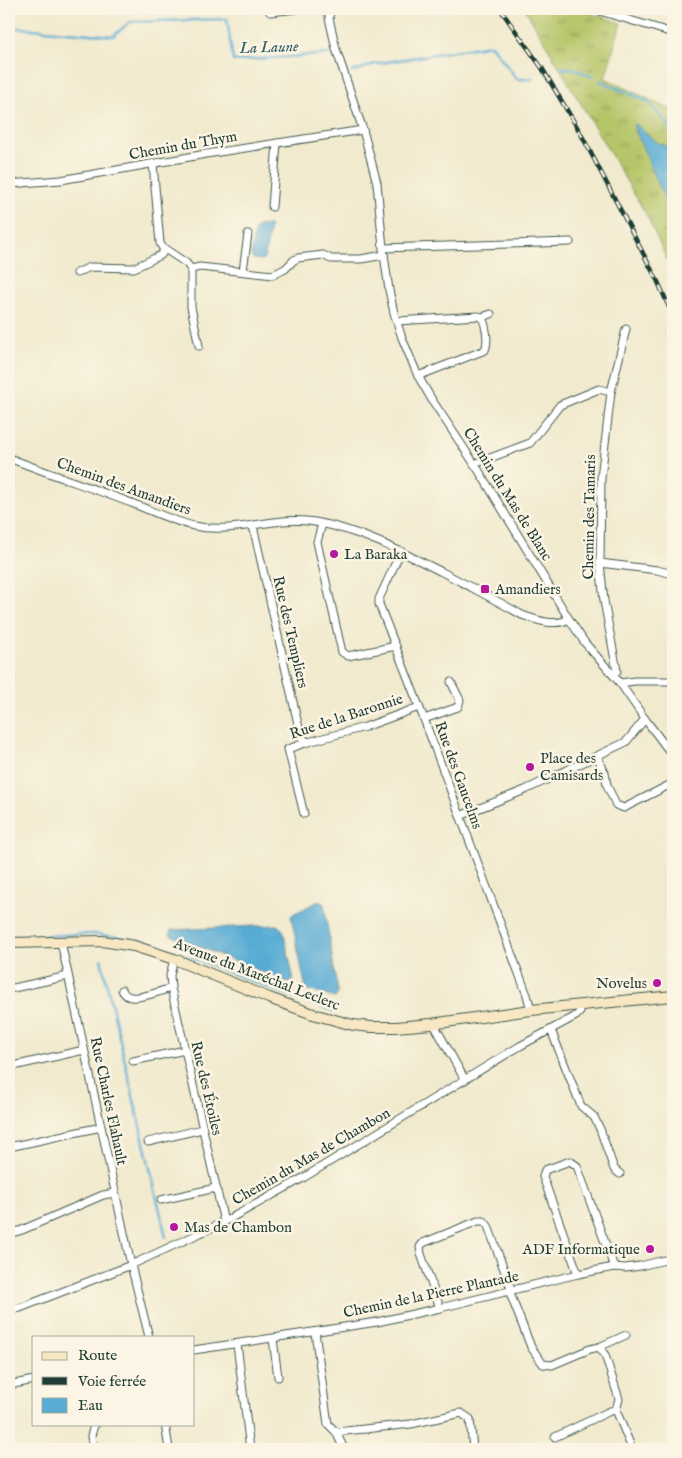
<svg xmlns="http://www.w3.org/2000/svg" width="682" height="1458" font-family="'IM FELL English',serif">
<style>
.grass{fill:url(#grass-tufts);stroke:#6a814e}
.water{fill:#59acd4;stroke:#3c7484}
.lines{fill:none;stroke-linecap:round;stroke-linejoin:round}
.stream{stroke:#59acd4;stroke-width:2.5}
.street-casing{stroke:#3e574b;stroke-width:9}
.secondary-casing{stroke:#3e574b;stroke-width:12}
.street{stroke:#fff;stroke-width:7}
.secondary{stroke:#f7e8c3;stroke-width:10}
.rail-casing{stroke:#1f3d34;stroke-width:4.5}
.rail{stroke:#fcf5e5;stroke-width:2.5;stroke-dasharray:8;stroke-linecap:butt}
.poi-dot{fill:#b5179e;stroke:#fcf5e5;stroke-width:2}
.labels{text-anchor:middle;stroke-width:5;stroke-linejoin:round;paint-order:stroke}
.street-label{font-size:15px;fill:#1f3d34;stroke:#fcf5e5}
.poi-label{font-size:15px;fill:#1f3d34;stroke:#fcf5e5;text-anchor:start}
.water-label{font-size:16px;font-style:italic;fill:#305e64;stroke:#fcf5e5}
</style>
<defs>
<pattern id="grass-tufts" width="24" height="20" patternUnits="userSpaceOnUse" patternTransform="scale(1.25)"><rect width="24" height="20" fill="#b6c568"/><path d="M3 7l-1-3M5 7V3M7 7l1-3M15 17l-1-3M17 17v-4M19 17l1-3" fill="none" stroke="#93a156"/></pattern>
</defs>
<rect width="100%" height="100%" fill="#fcf5e5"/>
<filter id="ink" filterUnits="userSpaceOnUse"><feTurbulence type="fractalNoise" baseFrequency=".02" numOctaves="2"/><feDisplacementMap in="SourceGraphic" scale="10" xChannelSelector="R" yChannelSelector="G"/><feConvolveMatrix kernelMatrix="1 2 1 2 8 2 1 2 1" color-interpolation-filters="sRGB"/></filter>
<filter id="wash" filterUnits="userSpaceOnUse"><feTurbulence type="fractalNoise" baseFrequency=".0096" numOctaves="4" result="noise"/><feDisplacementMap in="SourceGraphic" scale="20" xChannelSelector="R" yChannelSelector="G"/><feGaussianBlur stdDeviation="1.12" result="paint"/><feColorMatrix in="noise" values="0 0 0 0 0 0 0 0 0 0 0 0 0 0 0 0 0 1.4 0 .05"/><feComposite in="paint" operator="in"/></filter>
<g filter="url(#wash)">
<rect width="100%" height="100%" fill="#f1eace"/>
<path class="grass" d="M525,9H577L621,23L605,78L673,111V273L647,216Z"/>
<g class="water">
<path d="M633,125H637C647,134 659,148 673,146V218Z"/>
<path d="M268,225L270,227L265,257L262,260L253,259L251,255L255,229L259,226Z"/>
<path d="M319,901L324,904L338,994L335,998L308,990L305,985L291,916L293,914Z"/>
<path d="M277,925L283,930L294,980L287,982L170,935L171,930Z"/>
</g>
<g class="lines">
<g class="stream">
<path d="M9,27L113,36L130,22L227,19L233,61L329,54"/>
<path d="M561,68L576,69L592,77"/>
<path d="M352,72L375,64L491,45L517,79H532"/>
<path d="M600,81L649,102L673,131"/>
<path d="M9,937L95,934L147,941L272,989L334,1011"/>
<path d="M101,959L166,1237"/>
</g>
</g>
</g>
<g filter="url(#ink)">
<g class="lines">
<defs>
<g id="street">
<path d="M321,9L327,12L332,9"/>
<path d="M593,9L673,33"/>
<path d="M330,11L329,18L336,49L363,130L377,183L383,248L389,290L394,313L402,338L418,376L432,400L479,471L569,619L585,643L620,683L645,719L673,756"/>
<path d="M270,12L297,9"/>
<path d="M153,164L160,243L162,247L186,263L191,269V307L199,346"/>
<path d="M9,184L61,180L206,154L363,130"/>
<path d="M272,207L277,143"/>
<path d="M383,248L570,242"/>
<path d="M191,269L200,267L273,275L285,269L294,260L298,258L323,255L331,259H361L384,255"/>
<path d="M243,271L248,234"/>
<path d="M77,273L90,267L134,268L161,255L165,249"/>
<path d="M482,317L491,314"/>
<path d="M397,321L478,316L482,317C486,326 489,341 485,350L418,376"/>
<path d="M9,458C50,474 92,488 134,504C154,512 173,521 194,526C235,535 275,515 315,522C360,530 402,552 442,572C469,586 496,600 522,615C536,620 555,627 569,619"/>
<path d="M474,464L530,443L560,405L599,389L611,392"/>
<path d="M322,524L317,542L342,652L348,656L396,646"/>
<path d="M253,526L301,737L308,742"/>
<path d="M401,551L379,599V604L424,719L527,995L531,1010"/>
<path d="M600,563L657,570L673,574"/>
<path d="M613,674L617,671L604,601L600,563L601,478L611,392L626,329"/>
<path d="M620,683L635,681H673"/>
<path d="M424,719L458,707L460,700L451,682"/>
<path d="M597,756L605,773L607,785L616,805L624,808L673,783"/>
<path d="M304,814L288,749L308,742L365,727L419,707"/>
<path d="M460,816L525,790L626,742L645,719"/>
<path d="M61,942L131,1265L149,1337"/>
<path d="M174,959L170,975L171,988L224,1222"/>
<path d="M9,989L68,976"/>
<path d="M122,990C124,993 126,997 131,997C141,999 161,991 171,988"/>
<path d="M435,1023L436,1028L465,1080"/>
<path d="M551,1030L581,1106L594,1117L600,1129L614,1169L620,1174"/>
<path d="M133,1061L185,1050"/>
<path d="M9,1067L84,1050"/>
<path d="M148,1142L202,1129"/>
<path d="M9,1147L101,1127"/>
<path d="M161,1200L216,1188"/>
<path d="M9,1234L22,1230L103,1195L115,1193"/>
<path d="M578,1274L543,1177L545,1170L570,1161L577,1166L614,1267"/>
<path d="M440,1308L421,1254L420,1247L423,1243L478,1221H484L488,1226L510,1286L511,1296L531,1347L543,1364L552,1365L590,1349L599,1347L605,1355L619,1399L616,1410L632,1449"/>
<path d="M9,1310L20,1308L131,1265L224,1222L303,1178L520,1046L576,1016L580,1012V1005"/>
<path d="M315,1332L328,1424L336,1432L411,1424L461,1413L470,1419L473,1449"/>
<path d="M273,1339L278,1377"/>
<path d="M237,1344L250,1449"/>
<path d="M599,1347L626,1335"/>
<path d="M194,1350L377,1322L440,1308L578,1274L614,1267L625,1268L640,1266L673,1258"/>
<path d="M9,1385L34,1380"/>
<path d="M165,1424L169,1449"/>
<path d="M336,1432L344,1449"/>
<path d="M555,1437L610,1411L616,1410"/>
<path d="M93,1449L91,1436L94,1425L96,1424"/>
</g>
<path id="secondary" d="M9,943L102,941L134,946L174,959L269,998L313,1014L353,1025L371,1027H396L431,1024L531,1010L673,996"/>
</defs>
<use href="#street" class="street-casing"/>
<use href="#secondary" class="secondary-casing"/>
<use href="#street" class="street"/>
<use href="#secondary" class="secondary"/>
<defs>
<path id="rail" d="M500,9L542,68L580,132L658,282L673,316"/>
</defs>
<use href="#rail" class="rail-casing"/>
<use href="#rail" class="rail"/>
</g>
</g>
<g class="poi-dot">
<circle cx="334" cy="554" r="5"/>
<rect x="480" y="584" width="10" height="10" rx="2.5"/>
<circle cx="530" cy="767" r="5"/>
<circle cx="657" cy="983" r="5"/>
<circle cx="174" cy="1227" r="5"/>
<circle cx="650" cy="1249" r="5"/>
</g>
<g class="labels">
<g class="street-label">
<text transform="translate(183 145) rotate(-10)" y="5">Chemin du Thym</text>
<text transform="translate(124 486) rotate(20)" y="5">Chemin des Amandiers</text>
<text transform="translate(508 494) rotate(58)" y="5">Chemin du Mas de Blanc</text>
<text transform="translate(589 517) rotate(-89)" y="5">Chemin des Tamaris</text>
<text transform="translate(291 632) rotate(77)" y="5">Rue des Templiers</text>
<text transform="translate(346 716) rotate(-18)" y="5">Rue de la Baronnie</text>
<text transform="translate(459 775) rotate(70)" y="5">Rue des Gaucelms</text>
<text transform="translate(257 974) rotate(21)" y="5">Avenue du Maréchal Leclerc</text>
<text transform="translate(207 1088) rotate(77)" y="5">Rue des Étoiles</text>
<text transform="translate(109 1101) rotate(78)" y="5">Rue Charles Flahault</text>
<text transform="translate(311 1156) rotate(-30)" y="5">Chemin du Mas de Chambon</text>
<text transform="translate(431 1294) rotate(-12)" y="5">Chemin de la Pierre Plantade</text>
</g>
<g class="poi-label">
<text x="344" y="559">La Baraka</text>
<text x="495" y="594">Amandiers</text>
<text x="540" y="763">Place des<tspan x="540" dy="17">Camisards</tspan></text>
<text x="647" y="988" text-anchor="end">Novelus</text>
<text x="184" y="1232">Mas de Chambon</text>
<text x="640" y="1254" text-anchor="end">ADF Informatique</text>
</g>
<g class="water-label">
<text transform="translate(269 46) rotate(-2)" y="6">La Laune</text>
</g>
</g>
<rect width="682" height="1458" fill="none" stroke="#fcf5e5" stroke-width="30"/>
<rect x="32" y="1336" width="162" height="90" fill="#fcf5e5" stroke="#a4ab9e"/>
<rect x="42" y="1352" width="25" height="8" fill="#f7e8c3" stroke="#a4ab9e"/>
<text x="78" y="1360" font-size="15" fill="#1f3d34">Route</text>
<rect x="42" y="1377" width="25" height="8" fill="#1f3d34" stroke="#a4ab9e"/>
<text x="78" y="1386" font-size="15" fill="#1f3d34">Voie ferrée</text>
<rect x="42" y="1398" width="25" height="15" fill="#59acd4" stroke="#a4ab9e"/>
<text x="78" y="1410" font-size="15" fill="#1f3d34">Eau</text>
</svg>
